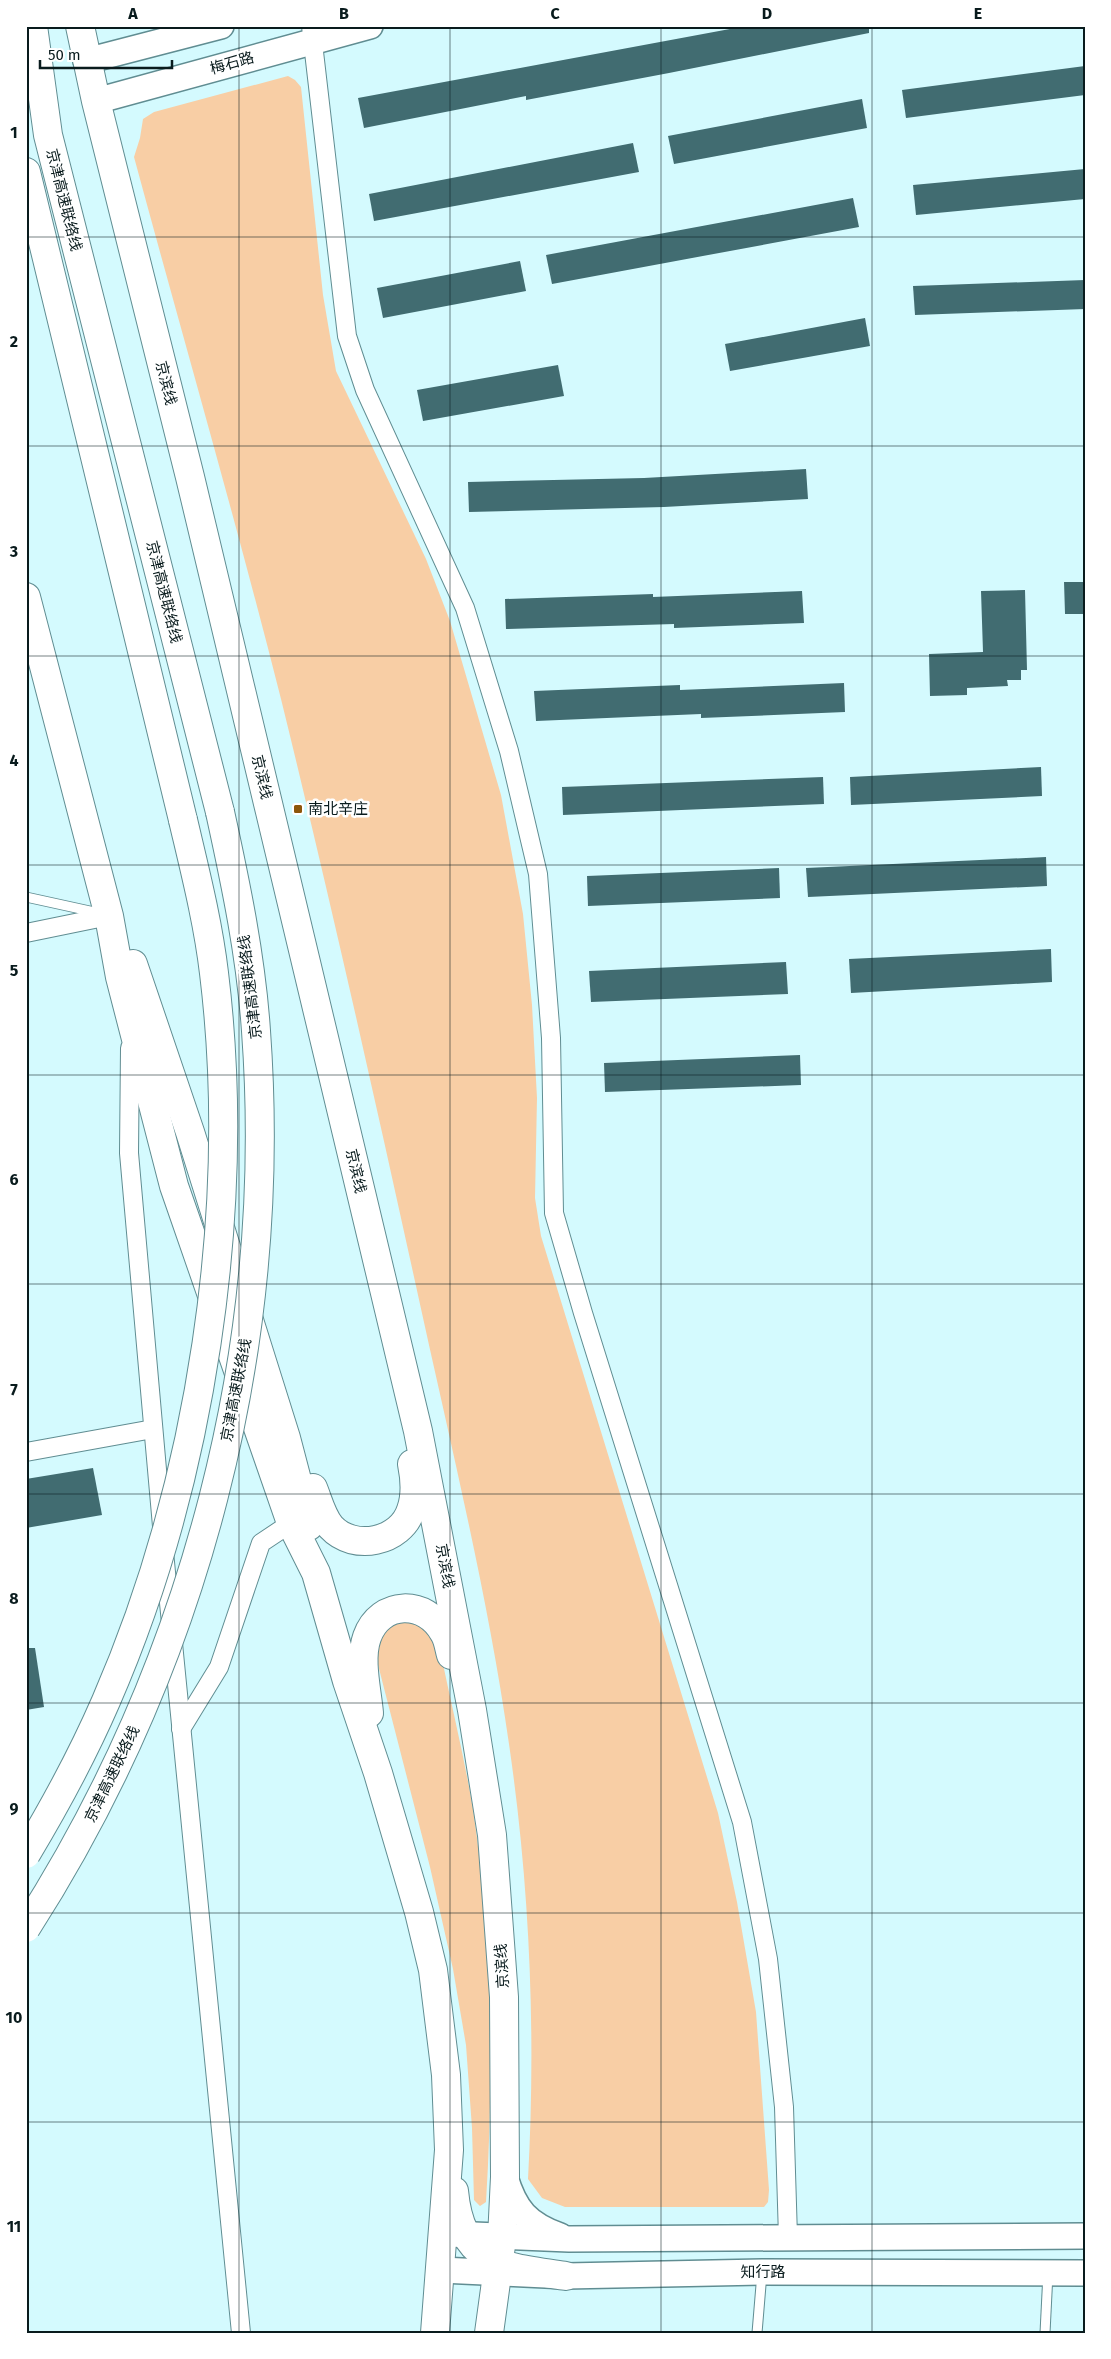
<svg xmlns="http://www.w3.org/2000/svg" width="1111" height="2359" font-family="'Fira Sans','Noto Sans SC',sans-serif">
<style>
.green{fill:#f8cea5}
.building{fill:#416c71}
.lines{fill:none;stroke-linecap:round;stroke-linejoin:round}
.service-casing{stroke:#608d92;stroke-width:11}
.minor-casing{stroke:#608d92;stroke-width:20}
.secondary-casing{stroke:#608d92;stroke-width:28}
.trunk-casing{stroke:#608d92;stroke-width:30}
.service{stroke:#fff;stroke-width:9}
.minor{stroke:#fff;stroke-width:18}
.secondary{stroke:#fff;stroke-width:25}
.trunk{stroke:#fff;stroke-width:28}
.trunk-bridge-casing{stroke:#608d92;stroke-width:30;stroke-linecap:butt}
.trunk-bridge{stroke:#fff;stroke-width:28}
.grid{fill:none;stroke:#091b1d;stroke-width:1;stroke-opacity:0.55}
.poi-dot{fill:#8d560b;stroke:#fff;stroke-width:2}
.labels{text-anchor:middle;stroke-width:5;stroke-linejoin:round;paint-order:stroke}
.street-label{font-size:15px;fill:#091b1d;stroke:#fff}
.poi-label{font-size:15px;fill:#091b1d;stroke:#fff;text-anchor:start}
.neatline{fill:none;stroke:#091b1d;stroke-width:2}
.grid-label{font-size:16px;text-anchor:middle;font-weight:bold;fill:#091b1d}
</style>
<rect width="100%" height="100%" fill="#d4fafe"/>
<g class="green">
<path d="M288,76L295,80L301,87L323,295L336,371L426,559L450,621L501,795L523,914L532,1005L537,1098L535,1198L541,1236L718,1813L737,1902L756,2012L769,2190L768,2202L764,2207H565L542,2198L528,2179C536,2034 530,1888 509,1744C487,1590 449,1438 416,1286C373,1090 329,894 281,699C235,517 183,338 134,157L140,138L143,119L154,112Z"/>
<path d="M404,1622C426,1623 431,1630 440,1650C451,1703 464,1756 473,1809C492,1936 494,2074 486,2202L480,2206L474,2200L472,2128L466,2045L453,1969L430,1867L376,1657L382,1633L393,1625Z"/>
</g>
<g class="building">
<path d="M746,26H869V33L669,73L526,100V96L364,128L358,98Z"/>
<path d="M1085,66V95L906,118L902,90Z"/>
<path d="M862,99L867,128L674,164L668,136Z"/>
<path d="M633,143L639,172L374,221L369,194Z"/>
<path d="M1085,169V199L916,215L913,185Z"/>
<path d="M853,198L859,227L552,284L546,255Z"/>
<path d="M520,261L526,291L383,318L377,288Z"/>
<path d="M1085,280V309L915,315L913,286Z"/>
<path d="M865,318L870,346L730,371L725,344Z"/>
<path d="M558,365L564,396L423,421L417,390Z"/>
<path d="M806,469L808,499L664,507L469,512L468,482L644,478Z"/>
<path d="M1064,582H1085V614H1065Z"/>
<path d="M1025,590L1027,670H1021V680H1007L1008,686L967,688V695L930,696L929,654L983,652L981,591Z"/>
<path d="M802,591L804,623L674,628V624L506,629L505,599L653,594V597Z"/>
<path d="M844,683L845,712L701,718V714L536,721L534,691L680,685V690Z"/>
<path d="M1041,767L1042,796L851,805L850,777Z"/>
<path d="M823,777L824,804L563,815L562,787Z"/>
<path d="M1046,857L1047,886L808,897L806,868Z"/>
<path d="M779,868L780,898L588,906L587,876Z"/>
<path d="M1051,949L1052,982L851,993L849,959Z"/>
<path d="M786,962L788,994L591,1002L589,971Z"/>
<path d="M800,1055L801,1085L605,1092L604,1063Z"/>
<path d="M93,1468L102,1515L26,1528V1479Z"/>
<path d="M26,1648H35L44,1707L26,1710Z"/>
</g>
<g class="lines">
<defs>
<g id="service">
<path d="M26,897L99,913"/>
<path d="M757,2333L762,2273"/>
<path d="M1045,2333L1048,2273"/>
</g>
<g id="minor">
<path d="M311,26L347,336L365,390L465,608L509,751L538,874L551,1038L554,1213L583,1313L742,1822L768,1959L784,2107L788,2237"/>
<path d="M26,933L109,916"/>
<path d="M130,1048L129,1153L162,1526"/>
<path d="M26,1452L153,1429"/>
<path d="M164,1552L241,2333"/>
<path d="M181,1729L219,1667L261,1543L291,1523"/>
</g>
<g id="secondary">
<path d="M86,61L221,26"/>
<path d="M96,101L370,26"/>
<path d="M505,2177C515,2210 527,2224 560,2236"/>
<path d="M450,2234L569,2239L1085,2236"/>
<path d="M441,2270L566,2276L762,2272L1085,2273"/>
</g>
<g id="trunk">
<path d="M33,26L48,135L220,812"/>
<path d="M80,26L96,101L190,477L418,1431L472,1710L492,1835L504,1997L505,2177L502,2238L489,2333"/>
<path d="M26,172L183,820"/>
<path d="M26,597L109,916L120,977L174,1186L291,1523L316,1573L347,1681L378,1773L419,1912L433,1970L446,2075L449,2150L435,2333"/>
<path d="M133,964L190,1132L286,1438L309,1526"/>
<path d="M313,1488C318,1500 322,1517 331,1527C354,1552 401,1542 411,1510C416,1496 415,1479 412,1464"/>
<path d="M369,1713C367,1690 359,1659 367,1637C380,1600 426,1599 444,1633C448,1639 449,1648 451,1655"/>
<path d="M454,2191C461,2266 504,2267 566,2276"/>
</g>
</defs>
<use href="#service" class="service-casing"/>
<use href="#minor" class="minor-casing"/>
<use href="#secondary" class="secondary-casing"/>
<use href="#trunk" class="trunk-casing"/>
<use href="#service" class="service"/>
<use href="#minor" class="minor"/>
<use href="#secondary" class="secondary"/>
<use href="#trunk" class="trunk"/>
<defs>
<g id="trunk-bridge">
<path d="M26,1854C56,1804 83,1754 106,1701C201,1483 243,1209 214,973C208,922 195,871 183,820"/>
<path d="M26,1928C196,1663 279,1345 256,1031C251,957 236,885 220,812"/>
</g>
</defs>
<use href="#trunk-bridge" class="trunk-bridge-casing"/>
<use href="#trunk-bridge" class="trunk-bridge"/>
</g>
<path class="grid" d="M239,26V2333M450,26V2333M661,26V2333M872,26V2333M26,237H1085M26,446H1085M26,656H1085M26,865H1085M26,1075H1085M26,1284H1085M26,1494H1085M26,1703H1085M26,1913H1085M26,2122H1085"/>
<rect class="poi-dot" x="293" y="804" width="10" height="10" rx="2.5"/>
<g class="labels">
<g class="street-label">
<text transform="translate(232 63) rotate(-16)" y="5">梅石路</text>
<text transform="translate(64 200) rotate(76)" y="5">京津高速联络线</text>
<text transform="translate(166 383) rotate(76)" y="5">京滨线</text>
<text transform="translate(164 592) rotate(76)" y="5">京津高速联络线</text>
<text transform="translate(262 777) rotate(77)" y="5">京滨线</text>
<text transform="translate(250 987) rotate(-97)" y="5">京津高速联络线</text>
<text transform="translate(356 1171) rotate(77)" y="5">京滨线</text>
<text transform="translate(236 1390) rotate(-79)" y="5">京津高速联络线</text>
<text transform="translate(445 1566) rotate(80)" y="5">京滨线</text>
<text transform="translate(112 1774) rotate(-64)" y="5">京津高速联络线</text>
<text transform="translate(502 1966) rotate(-93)" y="5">京滨线</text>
<text x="763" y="2277">知行路</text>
</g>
<g class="poi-label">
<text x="308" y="814">南北辛庄</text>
</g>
</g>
<rect width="1111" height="2359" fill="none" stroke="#ffffff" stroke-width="55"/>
<path d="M40 60v8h132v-8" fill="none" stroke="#091b1d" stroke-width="2.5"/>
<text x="48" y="60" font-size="15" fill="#091b1d" stroke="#ffffff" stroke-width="4" paint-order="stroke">50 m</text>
<rect x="28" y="28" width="1056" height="2304" class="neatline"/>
<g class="grid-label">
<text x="133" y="19">A</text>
<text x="344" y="19">B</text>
<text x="555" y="19">C</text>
<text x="767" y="19">D</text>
<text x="978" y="19">E</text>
<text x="14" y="138">1</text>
<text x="14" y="347">2</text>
<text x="14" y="557">3</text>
<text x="14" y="766">4</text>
<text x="14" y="976">5</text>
<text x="14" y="1185">6</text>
<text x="14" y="1395">7</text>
<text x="14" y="1604">8</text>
<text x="14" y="1814">9</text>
<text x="14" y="2023">10</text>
<text x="14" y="2232">11</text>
</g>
</svg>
